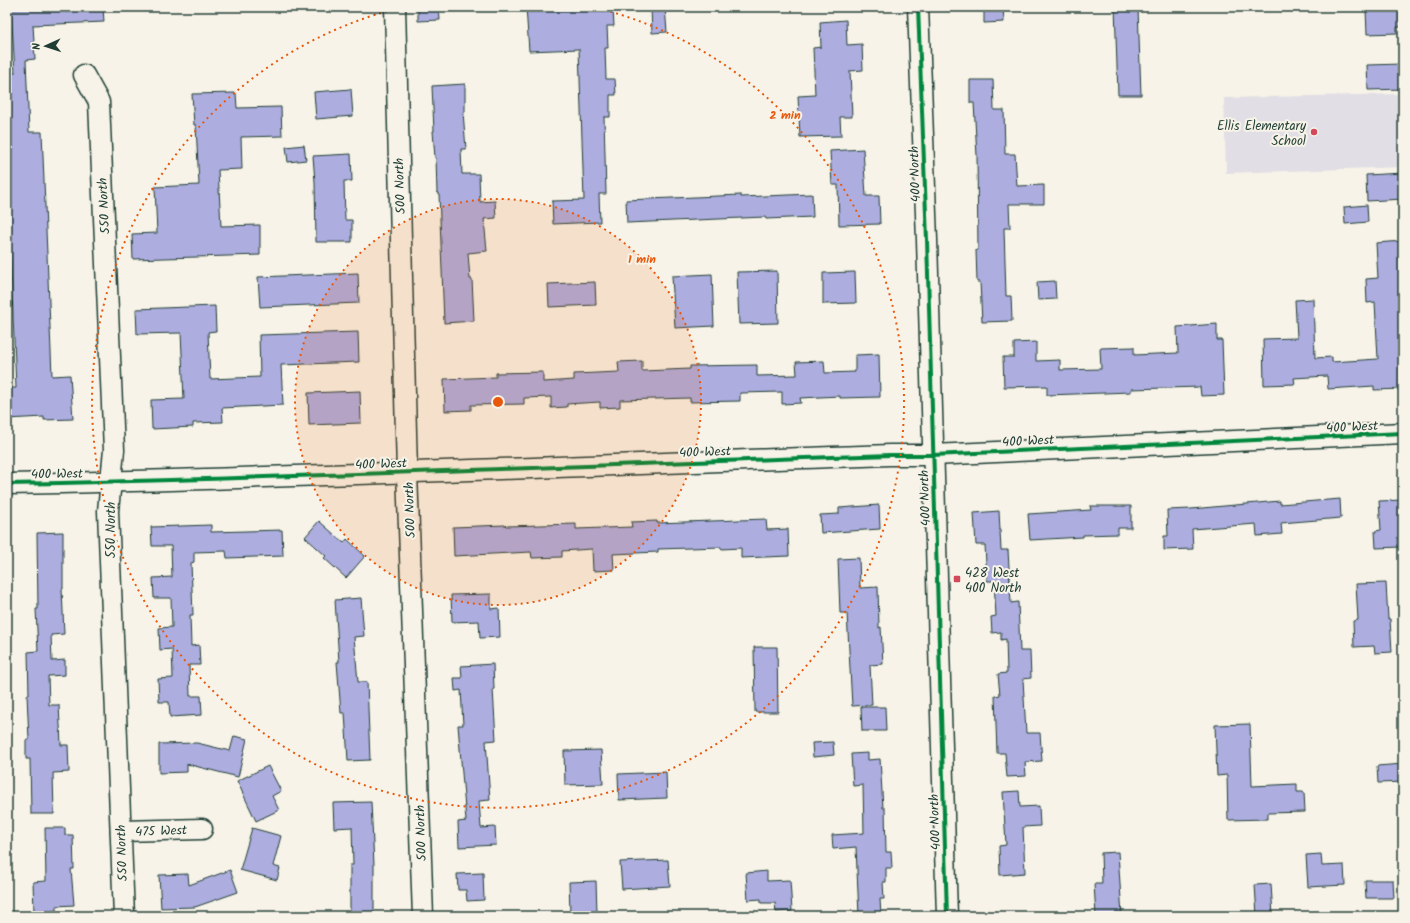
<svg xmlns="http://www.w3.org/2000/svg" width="1410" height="923" font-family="Kalam,sans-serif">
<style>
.built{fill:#e1dee5}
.building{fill:#adaddf;stroke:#1f3d34}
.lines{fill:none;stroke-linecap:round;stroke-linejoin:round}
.minor-casing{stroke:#1f3d34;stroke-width:23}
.minor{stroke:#f7f3e8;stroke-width:20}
.cycleway-casing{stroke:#f7f3e8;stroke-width:6}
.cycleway{stroke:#00873e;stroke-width:4}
.ring{fill:none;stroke:#e8590c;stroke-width:2;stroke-dasharray:2 4}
.poi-dot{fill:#d1495b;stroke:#f7f3e8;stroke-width:1.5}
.labels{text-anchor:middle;stroke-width:4;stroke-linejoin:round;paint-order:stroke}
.poi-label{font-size:13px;fill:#1f3d34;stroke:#f7f3e8;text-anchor:end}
.street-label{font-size:13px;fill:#1f3d34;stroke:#f7f3e8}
.centre{fill:#e8590c;stroke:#f7f3e8;stroke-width:2}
.ring-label{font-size:12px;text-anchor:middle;font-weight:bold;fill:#e8590c;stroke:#f7f3e8;stroke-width:4;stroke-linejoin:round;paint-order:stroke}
</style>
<rect width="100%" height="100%" fill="#f7f3e8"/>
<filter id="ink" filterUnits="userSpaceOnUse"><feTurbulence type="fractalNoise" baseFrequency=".025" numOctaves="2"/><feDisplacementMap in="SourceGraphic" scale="8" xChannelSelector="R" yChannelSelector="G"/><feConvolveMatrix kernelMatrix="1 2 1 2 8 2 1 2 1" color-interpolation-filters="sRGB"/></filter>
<g filter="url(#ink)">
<path class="built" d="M1403,94V167L1226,173L1224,98Z"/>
<g class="building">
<path d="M11,7H103L104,22L33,25L35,59L26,60L29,132H42L52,376L70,375L73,419L44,420V417L7,419V388H16L7,171V73H15Z"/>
<path d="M418,7H439L440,20L418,21Z"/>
<path d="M526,7H603V11L613,10L614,26H607L608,48H605L606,79H615L616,95H610V117H604L606,194H599L600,222L553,224L552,201L584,200L579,49L529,51Z"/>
<path d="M651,7H665L667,32L652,33Z"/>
<path d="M984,7H1003L1004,22L984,23Z"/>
<path d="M1115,7H1138L1141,95H1118Z"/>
<path d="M1403,9V27H1397V33L1367,34L1366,10Z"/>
<path d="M846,20L847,45L862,44L863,70L850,71L852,117H840L841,136L800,137L798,96L815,95L813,48L821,47L820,22Z"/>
<path d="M1403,64V89L1368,90L1367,65Z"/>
<path d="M970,80H993L994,110H1004L1005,154H1015L1017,186L1044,185V204H1009L1010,228H1004L1006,296H1011L1012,321L982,322L980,282H977L976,250H978L977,156L974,103H970Z"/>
<path d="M465,84V112H463L466,149H461L462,174H479L480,202L495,201L496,218L484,219L487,251L468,253L470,279H472L474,321L444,323L439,193H437L436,158H435L433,131H434L432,86Z"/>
<path d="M351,89L353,116L316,119L314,92Z"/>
<path d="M236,93L237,108L281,107L282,136L241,137L242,169L218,170L221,226L260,225V255L133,259L132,234L157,233L155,187L199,185L196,125H194L192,94Z"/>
<path d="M304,145L306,160L288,162L286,147Z"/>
<path d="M863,149L866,196H879L880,224L839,225L838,185H832L830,151Z"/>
<path d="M351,154L352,181H344L345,220H352V242H316L315,182L313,156Z"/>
<path d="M1403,173V199L1367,201L1366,175Z"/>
<path d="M812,194L813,217L766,219L765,217L627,223L626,200L741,195V197Z"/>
<path d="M1367,205L1368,222L1345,224L1344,207Z"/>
<path d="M1403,241V331H1400L1402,362H1403V389L1374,390V386L1328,389L1327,376L1294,378L1295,384L1264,385L1263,339L1297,338L1295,300L1313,299L1315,358L1332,357V362L1378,359L1375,302L1367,303L1366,279L1378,278L1376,243Z"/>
<path d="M777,271L778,323L739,324L737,272Z"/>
<path d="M855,272L856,303L823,304V273Z"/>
<path d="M358,273L359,303L260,307L258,277Z"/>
<path d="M712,274L714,326L675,328L672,276Z"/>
<path d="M1055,281L1056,299L1038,300L1037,282Z"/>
<path d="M595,282L596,305L549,307L548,284Z"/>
<path d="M215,306L216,331L208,332L210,379L260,377L259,335L358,332L359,362L281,365L283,405L222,408L223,422L193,423V427L152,429L151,400L184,399L181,333L137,334L136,309Z"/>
<path d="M1217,324V340H1222L1224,395L1201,396L1200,387L1131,389V392L1047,395V386L1004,387L1003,357H1014V343L1036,342V361L1060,360V370L1101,369L1100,348L1134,347V355L1178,353L1177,327Z"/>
<path d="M879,354L880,397L840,398V396L800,398L801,403L782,404V392L740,393V401L690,402V398L620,400V407L600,408V402L567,404V407L551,408V397L524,398V404L471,405V410L445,411L444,379L496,377V373L543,372V382L574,380V374L619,372L618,362L642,361V371L690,369V366L757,365V376L797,375L796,362L824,361L825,373L855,372V355Z"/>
<path d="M360,391L361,423L309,425L308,393Z"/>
<path d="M1340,499L1341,518L1281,523L1282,534L1257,536L1256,524L1192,529L1193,549L1164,550V536H1168L1167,510L1191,509L1280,501V504Z"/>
<path d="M1403,500V516H1400L1401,547L1376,548L1375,531L1381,530L1379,501Z"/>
<path d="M879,505L880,529L821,533L820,515L839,514V508Z"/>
<path d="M1090,506H1131V528H1118V534L1083,535V537L1030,540L1028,514L1091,510Z"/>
<path d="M999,511L1001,550H1008L1011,603L1018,602L1020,651H1030L1031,678L1023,679L1026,733H1040L1042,761L1025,762L1026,776L1007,777L1005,753H997L995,696L1000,695L998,674L1007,673L1006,639L1001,640V632L992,633L991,617L996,616L994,581H987L985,545H976L974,513Z"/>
<path d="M766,519L767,530L788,529L789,556L741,558V548L721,549V547L658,549V552L613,554L614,570L593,571L592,549L562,551V557L532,558L531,552L454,556L453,527L505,525L506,526L576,524V529L632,527L631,522L657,521V523Z"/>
<path d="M319,521L344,543L347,539L365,556L346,578L324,558L326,556L305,537Z"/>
<path d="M211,525V532L282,530L283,556L227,558L226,551L194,552V562L191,563L193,615H190L191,646L199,645L200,665H189L190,696H201L202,715L170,717L169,702H159L158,679L173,678L172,649L160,650L159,628L172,627L171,598H154L153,578L172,577L171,546H152L151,527Z"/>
<path d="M63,532V589H62L64,634L51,635L52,661L65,660V675L48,676L49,705H59L61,745H68L69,772L53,773L54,814H31L30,759H26V740H29L27,695H29L28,652L38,651L36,609H38L37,533Z"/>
<path d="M859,558L860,588L878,587L879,628L881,627L883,664L870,665L872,705L852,706L847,613H840L838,559Z"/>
<path d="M1386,583L1388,619H1390L1392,652L1375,653L1374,646L1354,647L1353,621L1358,620L1356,584Z"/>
<path d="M491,594V609L499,608L500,637L480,638L479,621L452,622L451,595Z"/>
<path d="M361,598L364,636L354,637L358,682H367L370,760L348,761L345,713H341L337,662H339L335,600Z"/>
<path d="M754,647H777L778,712H755Z"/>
<path d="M493,664L494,689H493L496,740L486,741L490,800L479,801L481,828L495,827L496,845L459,847L458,822L466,821L458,725H463L461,690L455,691L454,678H462L461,666Z"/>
<path d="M861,707H885L886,731H862Z"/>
<path d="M1250,724L1252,786L1297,784V792H1304L1305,812L1268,813V819L1228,820L1227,775L1217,776L1215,725Z"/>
<path d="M234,736L247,739L238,777L187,764V772L159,773V744L197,743L230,751Z"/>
<path d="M833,742L834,755L813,757L812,743Z"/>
<path d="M601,750L603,784L565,785L564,751Z"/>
<path d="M868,753V760L880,759L883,808H885L886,852H891L892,868H886V882H883L884,899H880L881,916H859L856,847L833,849L832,835L864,833L863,785L853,786L851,754Z"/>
<path d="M1403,764V782L1378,783L1377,766Z"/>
<path d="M268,766L281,791L272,796L279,810L256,821L237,781Z"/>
<path d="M666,772L667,798L619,800L618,774Z"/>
<path d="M1019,791L1020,807L1039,806L1040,826L1023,827L1025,873L1000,875L999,846L1006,845L1003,792Z"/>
<path d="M371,802L374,865V915H350V865H353L352,827L334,828L333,803Z"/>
<path d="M45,828H65V835H73L74,869H71L74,905L56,906V911L34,912L33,882L46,881Z"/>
<path d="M252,828L281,836L273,866L280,868L277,880L240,870Z"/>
<path d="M1118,852L1122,916H1096L1094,884H1102L1101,853Z"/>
<path d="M1321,854L1322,866L1344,865L1345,885L1308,887L1306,855Z"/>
<path d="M668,860L670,886L622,889L620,862Z"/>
<path d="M230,870L238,892L195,907L161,908L159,875L188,874L189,885Z"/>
<path d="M767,871V881L790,880L792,911L776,912L775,903H761V899L748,900L746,873Z"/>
<path d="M483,873L484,900L467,901L466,890H458L457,874Z"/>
<path d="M1365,880H1393L1394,898H1366Z"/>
<path d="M596,881L597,913L570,914L569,882Z"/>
<path d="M1271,884L1273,916H1257L1255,885Z"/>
</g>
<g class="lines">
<defs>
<g id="minor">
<path d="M395,7L407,472L423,916"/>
<path d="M918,7L927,240L947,916"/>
<path d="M84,75L99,102L114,450L108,511L124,916"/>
<path d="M7,484C301,478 596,465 890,455H933L1403,433"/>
<path d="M121,831L202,829"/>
</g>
</defs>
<use href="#minor" class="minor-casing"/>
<use href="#minor" class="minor"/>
<defs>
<g id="cycleway">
<path d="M918,7L927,240L947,916"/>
<path d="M7,484C301,478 596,465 890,455H933L1403,433"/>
</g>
</defs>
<use href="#cycleway" class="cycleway-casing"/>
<use href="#cycleway" class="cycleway"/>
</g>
</g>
<circle cx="498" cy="402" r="203" fill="#e8590c" fill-opacity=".12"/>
<g class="ring">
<circle cx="498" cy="402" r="203"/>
<path d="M593 7A406 406 0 1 1 403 7"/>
</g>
<g class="poi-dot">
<circle cx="1314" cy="132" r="4"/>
<rect x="953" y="575" width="8" height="8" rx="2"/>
</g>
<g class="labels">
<g class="poi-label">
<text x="1306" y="130">Ellis Elementary<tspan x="1306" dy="15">School</tspan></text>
<text x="965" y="577" text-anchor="start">428 West<tspan x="965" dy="15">400 North</tspan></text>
</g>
<g class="street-label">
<text transform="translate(914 174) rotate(-92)" y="5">400 North</text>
<text transform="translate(399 186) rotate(-92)" y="5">500 North</text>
<text transform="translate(103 206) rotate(-93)" y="5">550 North</text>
<text transform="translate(1352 426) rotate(-3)" y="5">400 West</text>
<text transform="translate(1028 440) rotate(-3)" y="5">400 West</text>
<text transform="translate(705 451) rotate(-2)" y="5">400 West</text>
<text transform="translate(381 463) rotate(-2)" y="5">400 West</text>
<text transform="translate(57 473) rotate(-1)" y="5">400 West</text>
<text transform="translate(924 498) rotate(-92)" y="5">400 North</text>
<text transform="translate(409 510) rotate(-92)" y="5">500 North</text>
<text transform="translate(110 530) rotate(-90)" y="5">550 North</text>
<text transform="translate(934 822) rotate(-92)" y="5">400 North</text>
<text transform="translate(161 830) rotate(-2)" y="5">475 West</text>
<text transform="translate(420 833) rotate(-92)" y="5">500 North</text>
<text transform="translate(121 853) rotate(-92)" y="5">550 North</text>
</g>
</g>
<circle cx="498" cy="402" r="6" class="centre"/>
<g class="ring-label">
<text x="785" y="119">2 min</text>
<text x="642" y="263">1 min</text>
</g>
<rect width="1410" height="923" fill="none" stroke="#f7f3e8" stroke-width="24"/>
<rect x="12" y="12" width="1386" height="899" fill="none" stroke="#1f3d34" stroke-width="1.5" filter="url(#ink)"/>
<g transform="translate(46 46) rotate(267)" stroke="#f7f3e8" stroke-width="3" paint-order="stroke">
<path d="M0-3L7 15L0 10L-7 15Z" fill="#1f3d34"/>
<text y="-6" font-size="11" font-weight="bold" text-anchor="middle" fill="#1f3d34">N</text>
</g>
</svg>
